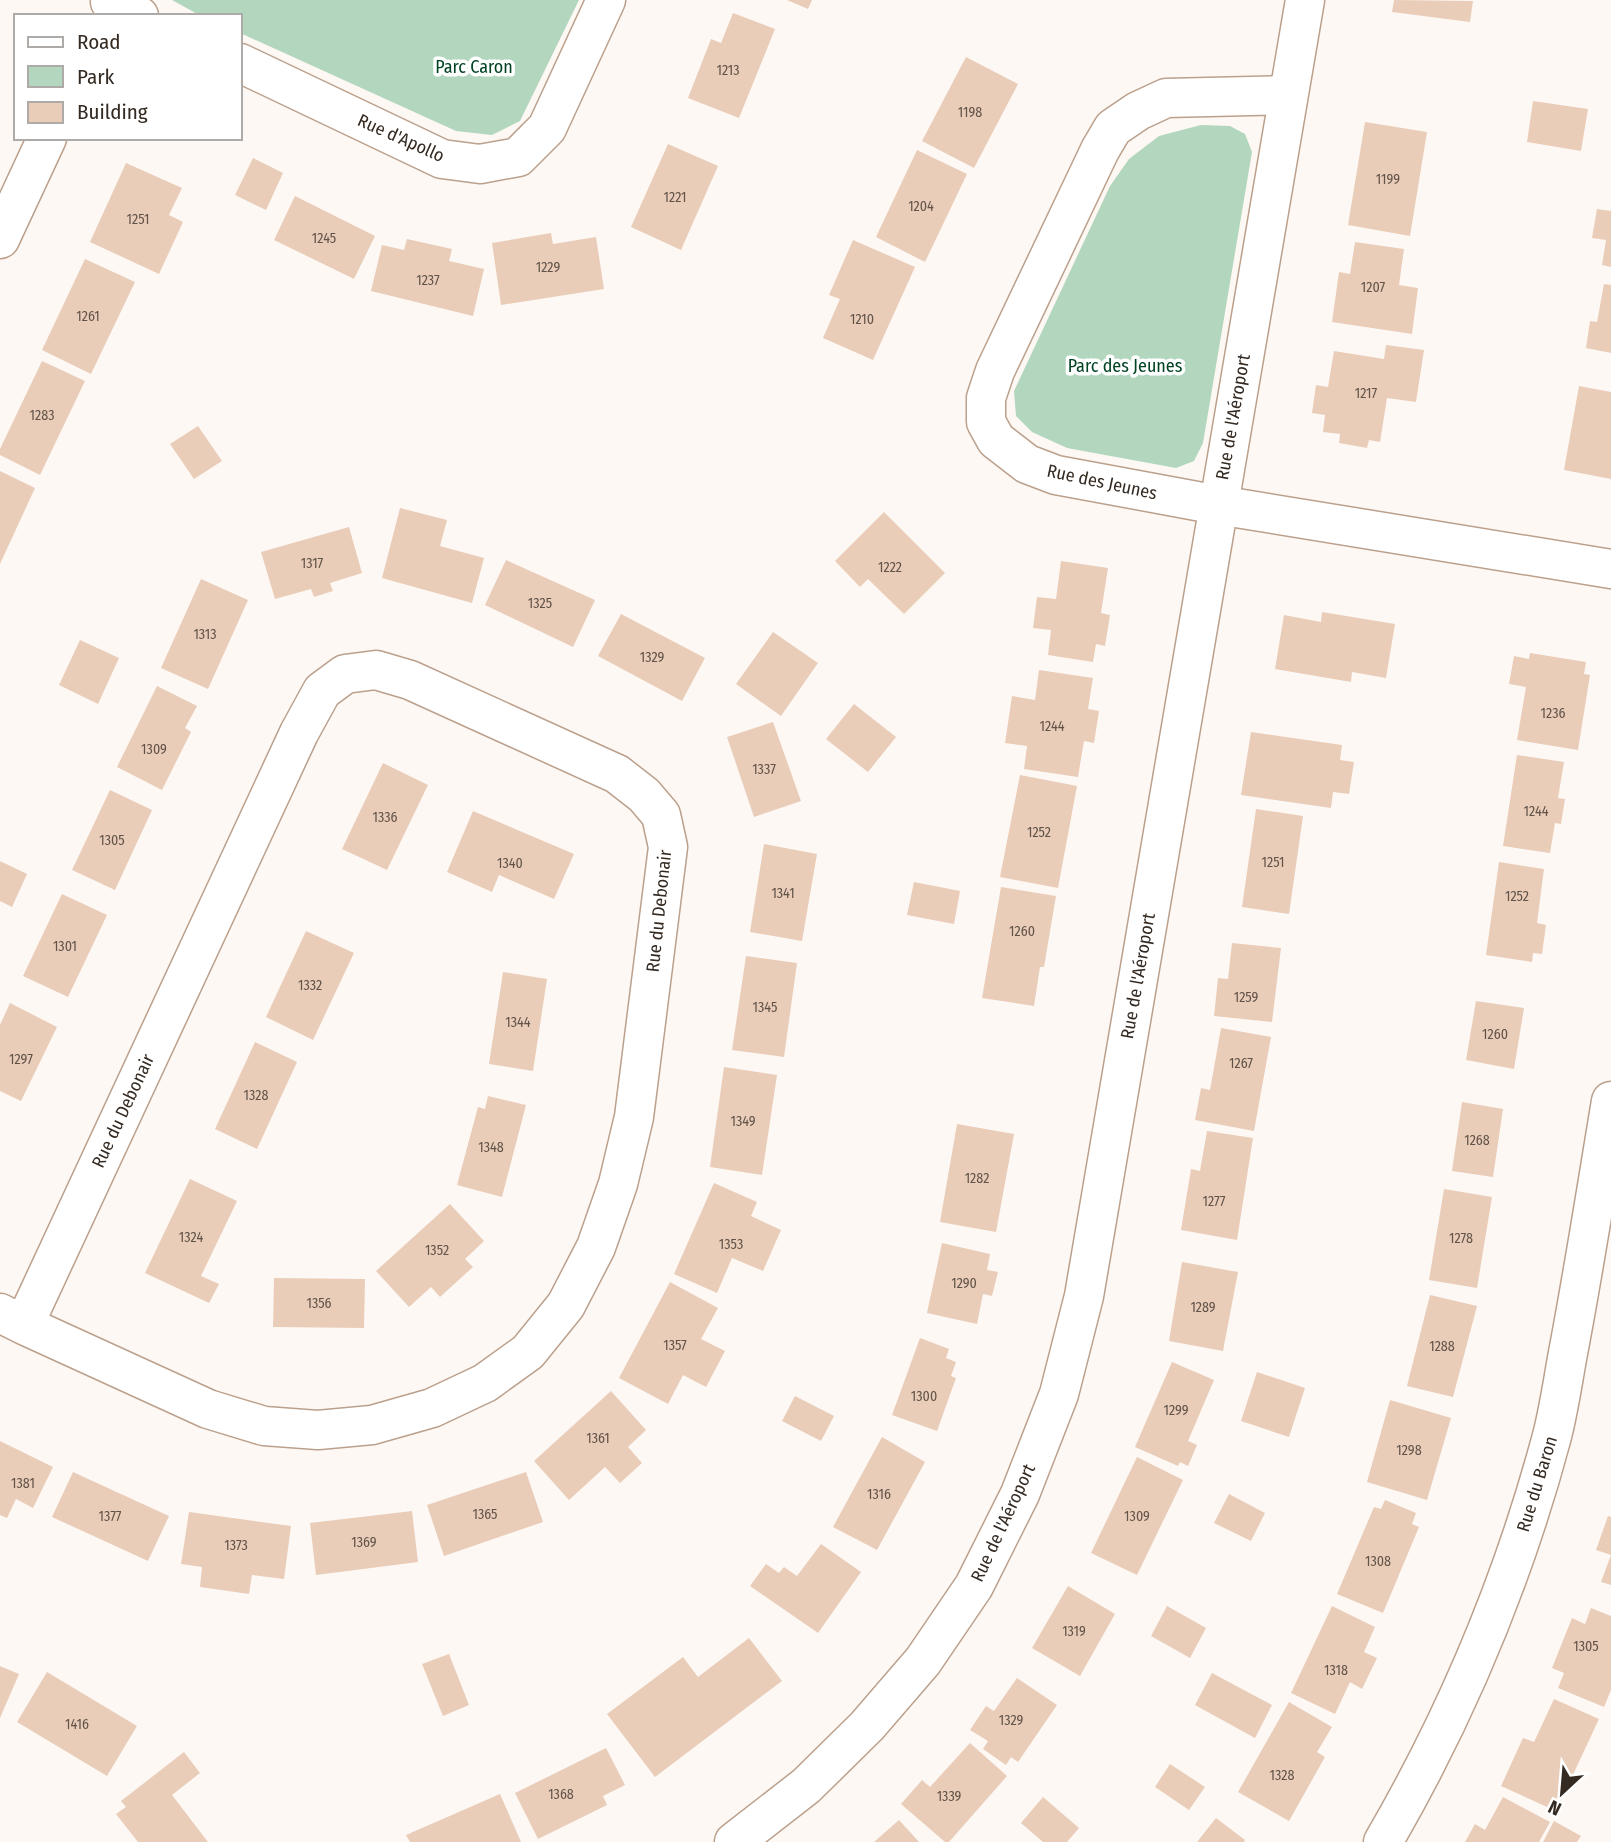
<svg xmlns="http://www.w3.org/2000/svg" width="1611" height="1842" font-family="'Fira Sans Condensed',sans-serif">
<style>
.green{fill:#b2d6be}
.building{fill:#e9cdb9}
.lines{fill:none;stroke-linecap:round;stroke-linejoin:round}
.minor-casing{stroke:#bba08c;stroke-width:41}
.minor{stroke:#fff;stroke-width:38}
.labels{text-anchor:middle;stroke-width:7;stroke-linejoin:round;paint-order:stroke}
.number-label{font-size:14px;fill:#615348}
.park-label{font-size:18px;fill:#004322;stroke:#fff}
.street-label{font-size:18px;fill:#342a22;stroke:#fff}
</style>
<rect width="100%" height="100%" fill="#fef8f4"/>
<g class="green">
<path d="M172,0H579L520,121L492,135L456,131L240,33V16H201Z"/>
<path d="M1201,125L1230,126L1245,134L1252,152L1203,443L1194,461L1176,468L1067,448L1032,432L1016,416L1014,391L1110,186L1129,159L1159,136Z"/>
</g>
<g class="building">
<path d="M787,0H812L808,9Z"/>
<path d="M1394,0L1473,1L1470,22L1392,12Z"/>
<path d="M733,13L775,29L739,118L688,98L711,39L721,43Z"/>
<path d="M966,57L1018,84L974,168L922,141Z"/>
<path d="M1533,101L1588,109L1581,151L1527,142Z"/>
<path d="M1365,122L1427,132L1410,236L1348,225Z"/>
<path d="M668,144L718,166L681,250L631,227Z"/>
<path d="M917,150L967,174L925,262L876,237Z"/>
<path d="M253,158L283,173L266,210L235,195Z"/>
<path d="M126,163L182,188L169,215L183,222L159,274L90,242Z"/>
<path d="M295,196L375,236L354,279L274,240Z"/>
<path d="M1597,209L1611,211V267L1602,265L1606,240L1592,238Z"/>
<path d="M551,233L553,244L596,237L604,289L501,305L492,243Z"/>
<path d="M407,239L452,249L449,261L484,269L473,316L371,291L382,245L404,250Z"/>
<path d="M853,240L915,267L873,360L823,338L840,299L829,295Z"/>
<path d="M1355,242L1404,249L1399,285L1418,288L1412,334L1332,322L1339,272L1350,274Z"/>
<path d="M85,259L135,282L91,374L42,350Z"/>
<path d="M1604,284L1611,285V353L1586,348L1590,321L1597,322Z"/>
<path d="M1386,345L1424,350L1416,402L1387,398L1380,442L1369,440L1367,448L1339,443L1340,434L1323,432L1325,415L1312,413L1316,385L1328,387L1334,351L1384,359Z"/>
<path d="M42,361L85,381L40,475L0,455V449Z"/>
<path d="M1579,386L1611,392V479L1564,470Z"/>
<path d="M198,426L222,461L194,479L170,444Z"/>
<path d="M0,471L35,488L0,564Z"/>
<path d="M400,508L447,520L440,546L484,558L472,603L382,578Z"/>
<path d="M884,512L945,573L904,614L868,579L860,587L835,561Z"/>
<path d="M349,527L362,573L330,583L333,591L314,597L311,589L275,599L261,552Z"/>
<path d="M506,560L595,600L573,647L485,605Z"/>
<path d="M1061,561L1108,568L1101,613L1110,615L1105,646L1096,644L1093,662L1048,655L1051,630L1033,628L1037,597L1056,599Z"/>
<path d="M201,579L248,600L208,689L161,668Z"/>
<path d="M1322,612L1395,624L1386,678L1352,672L1351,682L1275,669L1284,615L1321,622Z"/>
<path d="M621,614L705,658L682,701L598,656Z"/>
<path d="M773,632L818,663L781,716L736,684Z"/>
<path d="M80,640L119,658L98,704L59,685Z"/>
<path d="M1530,653L1586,662L1584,674L1590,675L1578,750L1517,740L1526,687L1509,684L1514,656L1529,659Z"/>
<path d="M1039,670L1093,678L1088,709L1099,711L1094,743L1084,741L1078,777L1024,769L1027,746L1005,743L1012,696L1035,700Z"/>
<path d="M157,686L197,706L185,728L191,732L162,790L117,767Z"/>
<path d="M854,704L896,737L868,772L826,739Z"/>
<path d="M773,722L801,801L754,817L727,737Z"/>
<path d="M1251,732L1342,745L1340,760L1354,762L1349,794L1333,792L1331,808L1241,795Z"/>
<path d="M1517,755L1564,762L1558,798L1565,799L1561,824L1555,823L1550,853L1503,846Z"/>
<path d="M383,763L428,785L387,870L342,849Z"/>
<path d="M1020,775L1077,786L1058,888L1000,877Z"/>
<path d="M110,790L152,810L115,890L72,870Z"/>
<path d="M1256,809L1303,816L1289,914L1242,907Z"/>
<path d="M473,811L574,854L554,899L499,875L492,892L447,872Z"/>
<path d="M764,844L817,854L802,941L750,932Z"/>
<path d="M0,861L27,874L12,907L0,901Z"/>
<path d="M1499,862L1544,869L1537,923L1546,925L1542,954L1533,953L1532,962L1486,955Z"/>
<path d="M914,882L960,891L954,924L907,915Z"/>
<path d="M1001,887L1056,896L1044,967H1040L1034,1006L982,998Z"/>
<path d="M62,894L107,915L68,997L23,976Z"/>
<path d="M306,931L354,953L313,1040L266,1017Z"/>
<path d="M1232,943L1281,948L1272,1022L1214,1016L1218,978L1228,979Z"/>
<path d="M746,956L797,963L784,1057L732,1050Z"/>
<path d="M503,972L547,979L533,1071L489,1064Z"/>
<path d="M1476,1001L1524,1008L1514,1069L1466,1060Z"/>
<path d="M10,1003L57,1027L21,1101L0,1091V1025Z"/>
<path d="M1221,1028L1271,1037L1254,1131L1195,1120L1201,1088L1210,1090Z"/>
<path d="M255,1042L297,1062L257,1149L215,1129Z"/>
<path d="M724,1067L777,1075L762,1175L710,1167Z"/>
<path d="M488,1096L526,1105L502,1197L457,1185L478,1107L485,1109Z"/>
<path d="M1462,1102L1503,1109L1493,1177L1452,1171Z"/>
<path d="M957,1124L1014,1134L996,1232L940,1222Z"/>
<path d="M1207,1131L1253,1138L1237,1240L1181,1230L1191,1169L1200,1171Z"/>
<path d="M190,1179L237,1201L201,1276L219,1284L209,1303L145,1273Z"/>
<path d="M714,1183L757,1202L751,1216L781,1230L763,1271L732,1258L717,1293L674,1274Z"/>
<path d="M1444,1189L1492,1197L1477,1288L1429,1280Z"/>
<path d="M450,1204L484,1241L465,1259L473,1267L440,1297L431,1287L409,1307L376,1271Z"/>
<path d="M942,1243L990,1254L987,1270L998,1272L992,1296L983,1294L977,1324L927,1313Z"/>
<path d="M1182,1262L1238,1272L1223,1351L1169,1341Z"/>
<path d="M274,1278L365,1279L364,1328L273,1327Z"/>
<path d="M670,1282L718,1308L701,1339L725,1351L706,1387L683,1375L668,1404L619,1378Z"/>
<path d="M1430,1295L1477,1306L1453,1397L1407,1386Z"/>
<path d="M920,1338L949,1349L946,1358L956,1362L951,1376L956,1378L937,1431L892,1415Z"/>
<path d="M1172,1362L1214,1380L1188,1441L1197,1445L1188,1466L1180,1462L1178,1466L1135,1447Z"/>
<path d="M1257,1372L1305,1388L1289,1437L1241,1421Z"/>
<path d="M611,1391L646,1430L628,1447L642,1463L620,1483L605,1467L569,1500L534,1461Z"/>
<path d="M795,1396L834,1416L821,1441L782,1421Z"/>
<path d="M1390,1400L1451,1418L1427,1500L1367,1482Z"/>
<path d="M882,1437L925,1462L877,1550L833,1527Z"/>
<path d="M0,1441L53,1467L33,1508L16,1499L7,1518L0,1515Z"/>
<path d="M1137,1457L1183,1480L1137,1575L1091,1553Z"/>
<path d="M73,1472L169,1516L148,1561L52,1517Z"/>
<path d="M526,1472L543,1522L444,1556L427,1505Z"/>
<path d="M1229,1494L1265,1513L1251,1541L1214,1523Z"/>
<path d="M1385,1500L1416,1513L1412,1524L1419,1527L1383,1613L1337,1594L1374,1507L1381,1509Z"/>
<path d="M412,1511L418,1562L316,1575L310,1523Z"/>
<path d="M189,1512L291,1526L284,1579L252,1575L249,1594L200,1587L202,1567L181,1564Z"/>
<path d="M1608,1516L1611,1517V1585L1601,1582L1611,1555L1596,1550Z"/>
<path d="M821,1544L861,1572L818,1633L750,1586L766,1564L779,1573L784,1567L797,1576Z"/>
<path d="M1068,1586L1115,1614L1080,1676L1032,1648Z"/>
<path d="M1167,1606L1206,1628L1190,1658L1151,1636Z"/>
<path d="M1332,1606L1375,1627L1364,1652L1377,1658L1362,1689L1350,1682L1335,1714L1291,1693Z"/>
<path d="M1591,1608L1611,1616V1690L1604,1707L1558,1688L1564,1673L1552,1668L1572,1618L1585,1624Z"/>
<path d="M749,1638L782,1681L655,1777L607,1714L683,1657L698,1677Z"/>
<path d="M449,1654L469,1705L443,1716L422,1664Z"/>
<path d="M0,1666L19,1674L0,1718Z"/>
<path d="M47,1672L137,1726L107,1776L17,1722Z"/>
<path d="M1212,1673L1272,1705L1255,1738L1195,1705Z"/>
<path d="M1017,1678L1057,1705L1018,1762L1011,1757L1006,1765L983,1749L988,1741L970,1730L986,1706L994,1711Z"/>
<path d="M1554,1699L1599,1719L1556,1811L1501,1786L1523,1738L1534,1742Z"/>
<path d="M1289,1702L1332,1727L1317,1752L1325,1757L1289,1821L1238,1792Z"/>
<path d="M970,1743L1007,1776L949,1842H945L901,1804L922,1780L930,1787Z"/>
<path d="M606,1748L625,1785L603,1796L607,1805L538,1839L515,1793Z"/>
<path d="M184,1752L200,1773L172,1795L208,1842H138L116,1814L126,1807L121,1801Z"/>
<path d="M1170,1764L1205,1787L1189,1810L1155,1787Z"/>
<path d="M500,1794L521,1842H410L406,1835Z"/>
<path d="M1043,1797L1079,1828L1067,1842H1043L1021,1823Z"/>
<path d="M1503,1797L1550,1822L1539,1842H1465L1475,1824L1485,1830Z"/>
<path d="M1216,1818L1245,1840L1244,1842H1197Z"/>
<path d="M899,1820L919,1842H874Z"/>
<path d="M1554,1821L1581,1836L1577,1842H1543Z"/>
</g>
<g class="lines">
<defs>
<g id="minor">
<path d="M110,2L139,16"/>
<path d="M240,63L442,159L480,164L518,157L547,128L606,0"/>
<path d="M1288,95L1166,98L1138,111L1113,128L1100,150L995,371L986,398V422L996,440L1027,464L1056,475L1218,505L1611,569"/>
<path d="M0,239L47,138"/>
<path d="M0,1313L24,1325L208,1409L264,1426L318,1430L372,1425L432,1408L485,1383L528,1352L566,1305L596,1247L618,1184L634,1117L668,847L661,815L644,795L617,774L410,680L376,670L345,674L322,691L299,733L24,1325"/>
<path d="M734,1842L806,1786L867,1726L923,1661L974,1586L1020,1494L1059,1394L1084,1296L1305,0"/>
<path d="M1383,1842C1457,1715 1514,1578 1552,1436C1559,1409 1563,1380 1568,1353C1584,1269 1597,1185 1611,1101"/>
</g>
</defs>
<use href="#minor" class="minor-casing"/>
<use href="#minor" class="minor"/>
</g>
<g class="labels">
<g class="number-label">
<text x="728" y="75">1213</text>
<text x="970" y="117">1198</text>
<text x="1388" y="184">1199</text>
<text x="675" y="202">1221</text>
<text x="921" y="211">1204</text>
<text x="138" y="224">1251</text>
<text x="324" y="243">1245</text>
<text x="548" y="272">1229</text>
<text x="428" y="285">1237</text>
<text x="1373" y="292">1207</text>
<text x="88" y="321">1261</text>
<text x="862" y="324">1210</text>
<text x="1366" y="398">1217</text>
<text x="42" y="420">1283</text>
<text x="312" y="568">1317</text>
<text x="890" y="572">1222</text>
<text x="540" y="608">1325</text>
<text x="205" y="639">1313</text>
<text x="652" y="662">1329</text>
<text x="1553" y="718">1236</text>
<text x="1052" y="731">1244</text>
<text x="154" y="754">1309</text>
<text x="764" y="774">1337</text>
<text x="1536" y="816">1244</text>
<text x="385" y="822">1336</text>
<text x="1039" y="837">1252</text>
<text x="112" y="845">1305</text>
<text x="1273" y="867">1251</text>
<text x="510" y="868">1340</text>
<text x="783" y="898">1341</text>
<text x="1517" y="901">1252</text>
<text x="1022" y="936">1260</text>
<text x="65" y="951">1301</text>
<text x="310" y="990">1332</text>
<text x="1246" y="1002">1259</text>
<text x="765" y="1012">1345</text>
<text x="518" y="1027">1344</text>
<text x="1495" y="1039">1260</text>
<text x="21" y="1064">1297</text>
<text x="1241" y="1068">1267</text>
<text x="256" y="1100">1328</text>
<text x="743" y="1126">1349</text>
<text x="1477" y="1145">1268</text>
<text x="491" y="1152">1348</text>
<text x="977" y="1183">1282</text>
<text x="1214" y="1206">1277</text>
<text x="191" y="1242">1324</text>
<text x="1461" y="1243">1278</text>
<text x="731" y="1249">1353</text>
<text x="437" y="1255">1352</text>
<text x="964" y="1288">1290</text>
<text x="319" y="1308">1356</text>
<text x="1203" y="1312">1289</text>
<text x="675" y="1350">1357</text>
<text x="1442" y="1351">1288</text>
<text x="924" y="1401">1300</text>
<text x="1176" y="1415">1299</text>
<text x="598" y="1443">1361</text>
<text x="1409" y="1455">1298</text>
<text x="23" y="1488">1381</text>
<text x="879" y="1499">1316</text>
<text x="485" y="1519">1365</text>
<text x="110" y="1521">1377</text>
<text x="1137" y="1521">1309</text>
<text x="364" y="1547">1369</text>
<text x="236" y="1550">1373</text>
<text x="1378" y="1566">1308</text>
<text x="1074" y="1636">1319</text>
<text x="1586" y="1651">1305</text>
<text x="1336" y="1675">1318</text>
<text x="1011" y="1725">1329</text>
<text x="77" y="1729">1416</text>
<text x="1282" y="1780">1328</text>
<text x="561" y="1799">1368</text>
<text x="949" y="1801">1339</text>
</g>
<g class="park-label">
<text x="474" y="73">Parc Caron</text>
<text x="1125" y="372">Parc des Jeunes</text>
</g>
<g class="street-label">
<text transform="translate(401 138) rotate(24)" y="6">Rue d'Apollo</text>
<text transform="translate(1233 417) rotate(-80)" y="6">Rue de l'Aéroport</text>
<text transform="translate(1102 482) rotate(12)" y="6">Rue des Jeunes</text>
<text transform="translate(659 911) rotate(-84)" y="6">Rue du Debonair</text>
<text transform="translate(1138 976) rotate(-80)" y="6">Rue de l'Aéroport</text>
<text transform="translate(123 1111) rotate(-65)" y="6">Rue du Debonair</text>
<text transform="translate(1537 1484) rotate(-73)" y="6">Rue du Baron</text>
<text transform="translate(1003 1523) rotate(-65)" y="6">Rue de l'Aéroport</text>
</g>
</g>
<rect x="14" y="14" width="228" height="126" fill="#ffffff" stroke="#aeaaa7" stroke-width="2"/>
<rect x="28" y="37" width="35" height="10" fill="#ffffff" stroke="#aeaaa7" stroke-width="2"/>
<text x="77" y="49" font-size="21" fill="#342a22">Road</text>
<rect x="28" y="66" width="35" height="21" fill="#b2d6be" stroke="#aeaaa7" stroke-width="2"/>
<text x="77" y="84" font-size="21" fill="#342a22">Park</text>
<rect x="28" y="102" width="35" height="21" fill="#e9cdb9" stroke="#aeaaa7" stroke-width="2"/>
<text x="77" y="119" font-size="21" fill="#342a22">Building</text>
<g transform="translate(1562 1793) rotate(206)" stroke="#ffffff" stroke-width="5" paint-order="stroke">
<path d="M0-5L12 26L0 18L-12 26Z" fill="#342a22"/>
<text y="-10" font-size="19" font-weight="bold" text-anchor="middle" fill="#342a22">N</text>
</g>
</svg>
